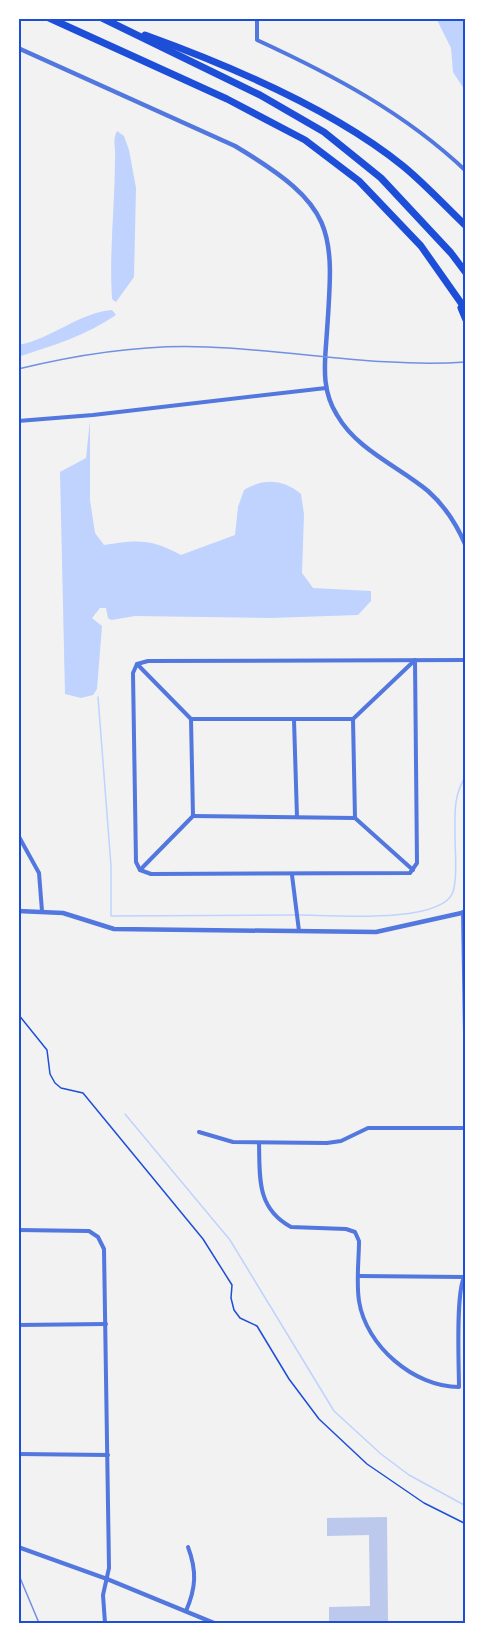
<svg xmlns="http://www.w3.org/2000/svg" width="484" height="1641" font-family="Manrope,sans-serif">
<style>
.water{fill:#bfd3fe}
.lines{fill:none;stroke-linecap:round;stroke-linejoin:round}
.stream{stroke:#bfd3fe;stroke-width:1.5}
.building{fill:#bdc9ec}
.path{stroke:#1d4ed8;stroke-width:1.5}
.minor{stroke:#5277de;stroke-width:4}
.tertiary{stroke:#5277de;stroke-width:4.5}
.motorway{stroke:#1d4ed8;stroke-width:7}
.rail{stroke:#7290e2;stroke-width:1.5}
.neatline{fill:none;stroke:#1d4ed8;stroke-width:2}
</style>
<rect width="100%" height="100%" fill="#f2f2f2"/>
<g class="water">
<path d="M436,18H466V92L453,72L451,48Z"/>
<path d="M117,131L124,136L129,150L136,188L134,277L116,302L112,299C109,252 115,205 115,158C116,148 112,140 117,131Z"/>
<path d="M112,310L116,315C87,335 52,346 18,357V345C52,339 78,313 112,310Z"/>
<path d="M90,420V500L95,533L104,545C137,540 150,538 181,555L235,535L238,507L244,490C263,478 283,479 301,494L304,514L302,573L313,588L371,591V601L358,615L270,618L135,616L111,620L108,618L106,608H100L92,618L102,626L97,689L93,695L81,698L65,694L60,472L86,458Z"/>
</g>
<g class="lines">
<g class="stream">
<path d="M98,697L111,866V916L295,915"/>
<path d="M299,915C328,915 441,925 453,892C458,876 455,854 455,837C455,814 453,795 466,776"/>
<path d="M125,1114L230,1240L334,1411L381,1454L409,1475L466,1506"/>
</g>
</g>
<path class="building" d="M387,1517L388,1623H329V1607L370,1606L369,1535L327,1536V1518Z"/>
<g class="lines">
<path class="path" d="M18,1014L47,1050L50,1074L55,1083L61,1088L83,1093L203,1239L232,1285L231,1298L234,1310L240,1318L257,1326L289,1379L319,1419L367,1464L424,1503L466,1524"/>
<g class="minor">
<path d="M257,18V40C333,75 405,113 466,171"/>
<path d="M18,421L93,415L326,388"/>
<path d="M415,660L417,863L410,873L151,874L140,870L136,862L133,673L137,664L148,661L466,660"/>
<path d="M137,664L191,719L193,816L140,870"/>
<path d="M191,719H353L414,661"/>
<path d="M353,719L355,818"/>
<path d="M294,720L297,817"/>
<path d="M193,816L355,818L413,870"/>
<path d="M18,835L39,873L42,911"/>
<path d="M292,875L299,931"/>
<path d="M463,912L466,1094"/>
<path d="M199,1132L233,1142L327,1143L341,1141L368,1128H466"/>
<path d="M259,1143C260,1177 256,1208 291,1227L346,1229L355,1232L359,1241C359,1260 356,1281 359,1301C366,1346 414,1387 459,1387C459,1368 455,1284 466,1274"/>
<path d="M18,1230L89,1231L98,1237L104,1249L109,1568L103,1595L105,1623"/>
<path d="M359,1276L463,1277"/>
<path d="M18,1325L106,1324"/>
<path d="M18,1454L108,1455"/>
<path d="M186,1611C196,1588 197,1571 188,1547"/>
</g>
<g class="tertiary">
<path d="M18,48L235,146C340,209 334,230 326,345C324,370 323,393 337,415C357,450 398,466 428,491C445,506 457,525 466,546"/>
<path d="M18,911L63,913L114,929L376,932L466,912"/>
<path d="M18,1547L107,1579L214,1623"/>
</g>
<g class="motorway">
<path d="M49,18L227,99L305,140L359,181L421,246L466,310"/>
<path d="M102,18L260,95L324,132L381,178L451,253L466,273"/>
<path d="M145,35C228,65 334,110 403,166C425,184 445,206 466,226"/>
<path d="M461,308L466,320"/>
</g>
<g class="rail">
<path d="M18,369C80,354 143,344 207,347C294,350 379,368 466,362"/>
<path d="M18,1573L39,1623"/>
</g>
</g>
<rect width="484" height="1641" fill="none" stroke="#ffffff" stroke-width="39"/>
<rect x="20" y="20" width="444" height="1602" class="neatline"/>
</svg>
